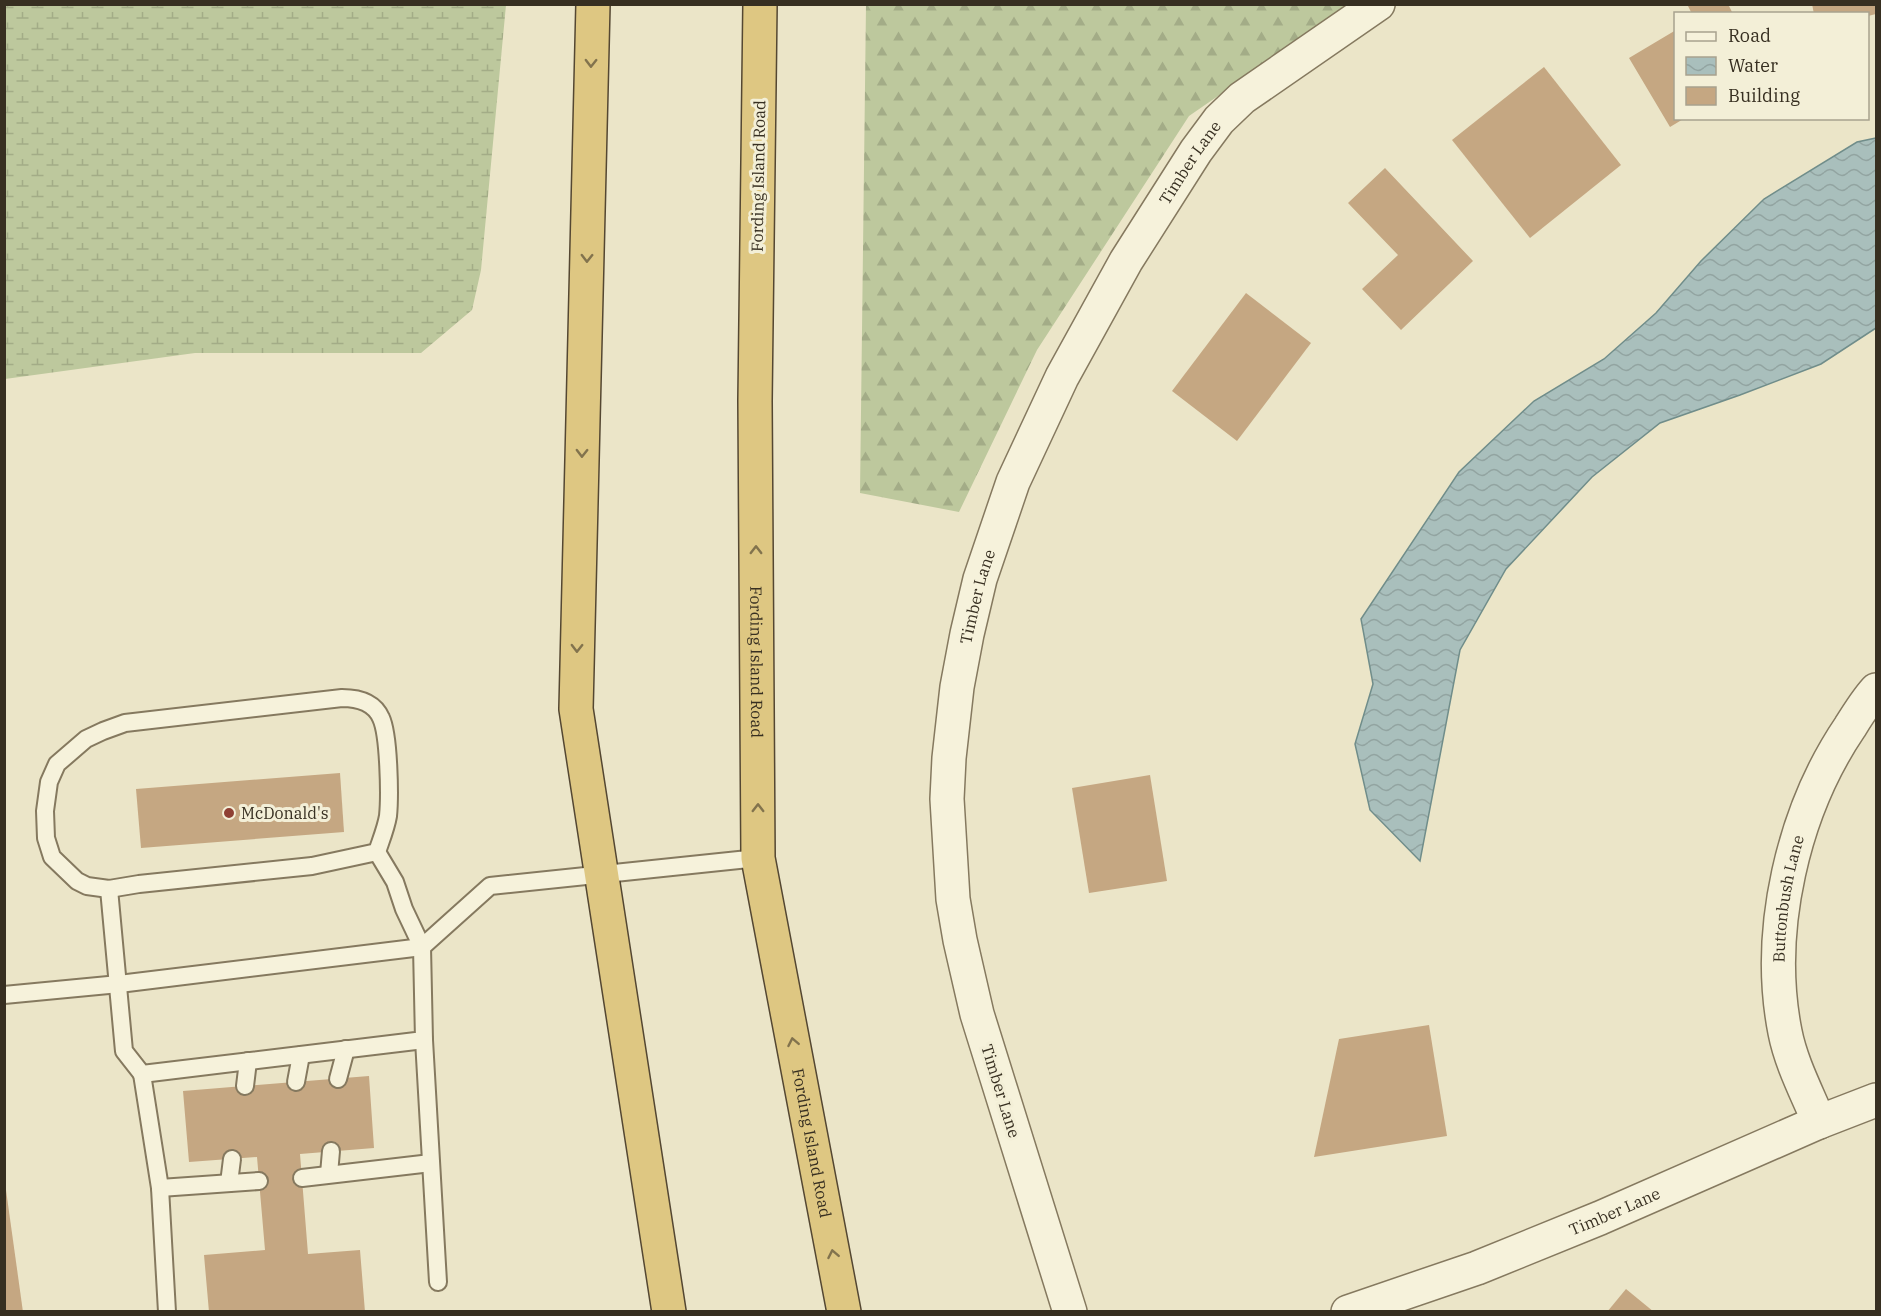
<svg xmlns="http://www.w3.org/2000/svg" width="1881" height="1316" font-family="'IBM Plex Serif',serif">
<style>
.forest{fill:url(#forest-firs)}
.wetland{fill:url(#wetland-marsh)}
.water{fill:url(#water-waves);stroke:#708d8a;stroke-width:1.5}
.building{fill:#c5a782}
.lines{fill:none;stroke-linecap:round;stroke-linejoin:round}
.service-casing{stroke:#85795f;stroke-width:20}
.minor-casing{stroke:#85795f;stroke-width:36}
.trunk-casing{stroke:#544732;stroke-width:36}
.service{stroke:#f6f2db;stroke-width:16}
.minor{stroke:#f6f2db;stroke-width:33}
.trunk{stroke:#dec782;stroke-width:33}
.oneway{stroke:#82734d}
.poi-dot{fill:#8f4034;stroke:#f3efd7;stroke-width:2}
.labels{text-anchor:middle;stroke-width:6;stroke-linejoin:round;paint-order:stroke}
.street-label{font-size:16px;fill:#372f21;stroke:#f3efd7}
.poi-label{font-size:16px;fill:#372f21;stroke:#f3efd7;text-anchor:start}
</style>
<defs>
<pattern id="forest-firs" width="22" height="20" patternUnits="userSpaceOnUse" patternTransform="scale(1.5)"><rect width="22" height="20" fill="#bdc89d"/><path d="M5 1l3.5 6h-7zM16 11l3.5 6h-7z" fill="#a3ac87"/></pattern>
<pattern id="wetland-marsh" width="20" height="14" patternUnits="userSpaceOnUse" patternTransform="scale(1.5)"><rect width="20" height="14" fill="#bdc89d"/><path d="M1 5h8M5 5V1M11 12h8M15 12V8" fill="none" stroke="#a3ac87"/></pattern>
<pattern id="water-waves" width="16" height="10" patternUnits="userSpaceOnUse" patternTransform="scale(1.5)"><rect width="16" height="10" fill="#a9bfbc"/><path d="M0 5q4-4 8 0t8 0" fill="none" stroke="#92a4a1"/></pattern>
</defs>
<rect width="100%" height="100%" fill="#ebe5c8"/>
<path class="forest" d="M866,5H1350L1189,116L1037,350L959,512L860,493Z"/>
<path class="wetland" d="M4,5H506L481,270L472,310L421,353H195L5,379Z"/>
<path class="water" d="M1876,138V328L1821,364L1740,395L1660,423L1592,477L1506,569L1460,650L1420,861L1370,810L1355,744L1373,684L1361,619L1459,472L1534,401L1604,359L1656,313L1701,261L1764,199L1857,142Z"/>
<g class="building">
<path d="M1687,4H1728L1733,14H1692Z"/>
<path d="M1812,4H1876V14L1868,16V14H1814Z"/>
<path d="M1676,30V118H1685L1670,127L1629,58Z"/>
<path d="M1544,67L1621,165L1530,238L1452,140Z"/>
<path d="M1385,168L1473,261L1401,330L1362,289L1398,255L1348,203Z"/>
<path d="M1246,293L1311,343L1237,441L1172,391Z"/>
<path d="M340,773L344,832L141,848L136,789Z"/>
<path d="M1150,775L1167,881L1089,893L1072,788Z"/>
<path d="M1429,1025L1447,1136L1314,1157L1339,1039Z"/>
<path d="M369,1076L374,1148L300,1154L308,1254L360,1250L365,1312H209L204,1255L265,1250L257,1157L189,1162L183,1091Z"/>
<path d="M4,1190H6L23,1312H4Z"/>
<path d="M1626,1289L1654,1312H1607Z"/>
</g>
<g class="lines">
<defs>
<g id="service">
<path d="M342,698C357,698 374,702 381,718C389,735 390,796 388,816C386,828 381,840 377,852L312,866L139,884L109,889L87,886L77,881L52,857L46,838L45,811L49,782L57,764L86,739L103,731L125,723Z"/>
<path d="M109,889L124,1051L142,1074L424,1040L422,947L404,909L395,882L377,852"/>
<path d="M4,995L119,984L422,947L490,886L758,858"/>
<path d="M424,1040L438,1282"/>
<path d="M142,1074L160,1188L167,1312"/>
<path d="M338,1079L346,1049"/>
<path d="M296,1082L301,1055"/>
<path d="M245,1086L248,1061"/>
<path d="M329,1174L331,1151"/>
<path d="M302,1178L431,1163"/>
<path d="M229,1183L232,1159"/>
<path d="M160,1188L259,1181"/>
</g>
<g id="minor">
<path id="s1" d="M1819,1122C1807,1093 1791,1063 1785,1032C1765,931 1793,811 1850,727C1858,714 1866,701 1876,690"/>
<path id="s2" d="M1070,1312L977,1014L960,940L953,899L947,799L949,758L957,687L967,634L980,579L1013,482L1062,377L1126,261L1196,151L1219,120L1242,98L1378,4"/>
<path id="s3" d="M1348,1312L1477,1268L1600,1218L1819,1122L1876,1100"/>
</g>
<g id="trunk">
<path d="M593,4L576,709L669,1312"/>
<path id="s4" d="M760,4L755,401L758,858L844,1312"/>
</g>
</defs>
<use href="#service" class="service-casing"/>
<use href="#minor" class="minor-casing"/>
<use href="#trunk" class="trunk-casing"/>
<use href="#service" class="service"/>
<use href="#minor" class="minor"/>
<use href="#trunk" class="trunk"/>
</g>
<defs><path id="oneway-chevron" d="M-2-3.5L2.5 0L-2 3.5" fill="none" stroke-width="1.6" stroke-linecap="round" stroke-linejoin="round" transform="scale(1.5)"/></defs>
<g class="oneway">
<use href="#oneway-chevron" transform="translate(591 63) rotate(91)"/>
<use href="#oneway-chevron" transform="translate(587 258) rotate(91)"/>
<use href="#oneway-chevron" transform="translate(582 453) rotate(91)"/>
<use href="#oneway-chevron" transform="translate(756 550) rotate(-90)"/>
<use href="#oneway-chevron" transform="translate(577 648) rotate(91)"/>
<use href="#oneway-chevron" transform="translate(758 808) rotate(-90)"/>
<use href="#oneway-chevron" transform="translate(793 1042) rotate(-101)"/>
<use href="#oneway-chevron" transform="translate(833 1254) rotate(-101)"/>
</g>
<circle class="poi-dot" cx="229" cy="813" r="6"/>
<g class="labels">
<g class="street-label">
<text dy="6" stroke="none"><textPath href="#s2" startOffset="1221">Timber Lane</textPath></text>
<text transform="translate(758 176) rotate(-89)" y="6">Fording Island Road</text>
<text dy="6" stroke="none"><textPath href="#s2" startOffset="735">Timber Lane</textPath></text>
<text dy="6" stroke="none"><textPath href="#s4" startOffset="658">Fording Island Road</textPath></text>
<text dy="6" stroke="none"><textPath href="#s1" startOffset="231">Buttonbush Lane</textPath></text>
<text transform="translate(1001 1091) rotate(73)" y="6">Timber Lane</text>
<text dy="6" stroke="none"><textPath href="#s4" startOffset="1144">Fording Island Road</textPath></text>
<text dy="6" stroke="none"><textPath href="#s3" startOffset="285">Timber Lane</textPath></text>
</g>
<g class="poi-label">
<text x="241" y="819">McDonald's</text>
</g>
</g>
<rect width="1881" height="1316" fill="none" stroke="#372f21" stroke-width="12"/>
<rect x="1674" y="12" width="195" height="108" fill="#f3efd7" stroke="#a8a28e" stroke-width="1.5"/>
<rect x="1686" y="32" width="30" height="9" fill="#f6f2db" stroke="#a8a28e" stroke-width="1.5"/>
<text x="1728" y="42" font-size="18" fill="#372f21">Road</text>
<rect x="1686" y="57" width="30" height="18" fill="url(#water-waves)" stroke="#a8a28e" stroke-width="1.5"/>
<text x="1728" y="72" font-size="18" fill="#372f21">Water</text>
<rect x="1686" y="87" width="30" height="18" fill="#c5a782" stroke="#a8a28e" stroke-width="1.5"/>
<text x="1728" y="102" font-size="18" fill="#372f21">Building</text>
</svg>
